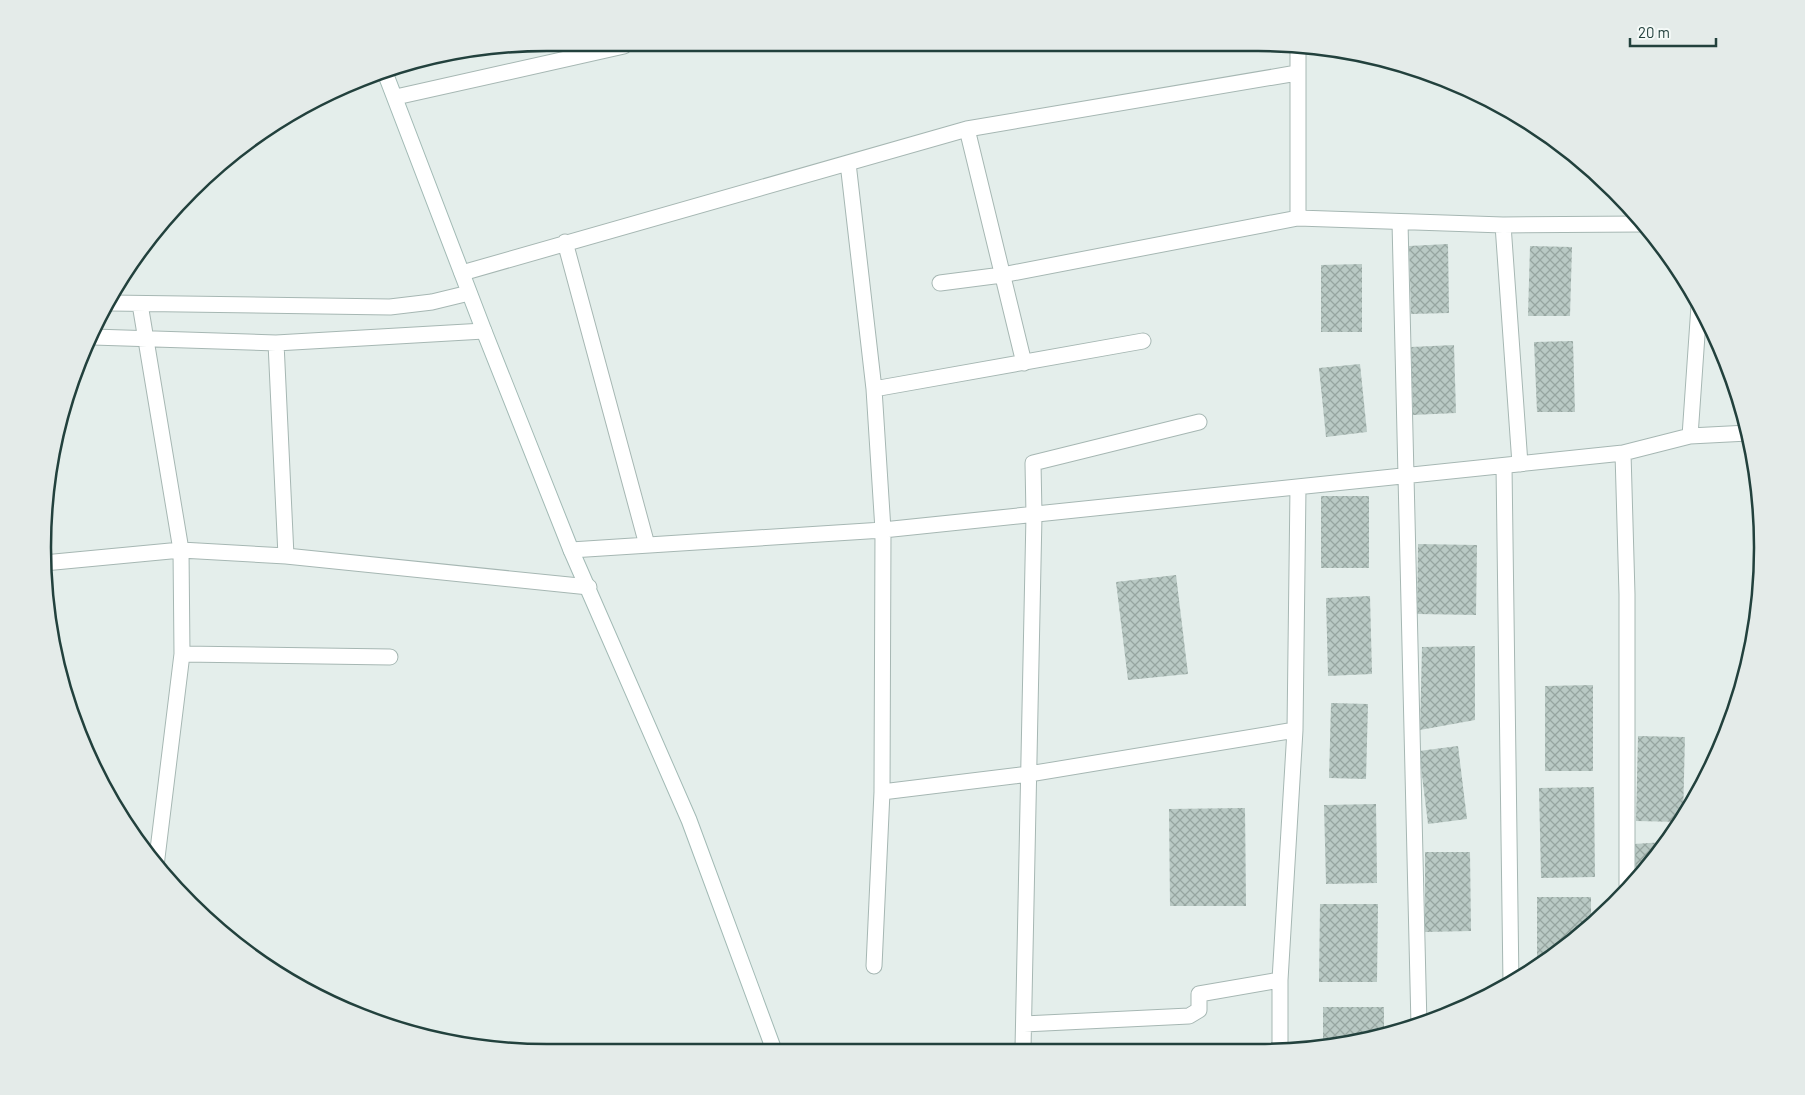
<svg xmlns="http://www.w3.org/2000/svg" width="1805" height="1095" font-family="Barlow,sans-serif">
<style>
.building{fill:url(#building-cross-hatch)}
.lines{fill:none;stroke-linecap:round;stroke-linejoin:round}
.street-casing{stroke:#a6b7b3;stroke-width:17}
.secondary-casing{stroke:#a2bab5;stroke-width:17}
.street{stroke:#fff;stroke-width:15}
.secondary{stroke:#fff;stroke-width:15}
.rim{fill:none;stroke:#22413d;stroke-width:2.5}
</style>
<defs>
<pattern id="building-cross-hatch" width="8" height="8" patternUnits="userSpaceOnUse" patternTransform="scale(1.25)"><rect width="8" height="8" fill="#b9c9c4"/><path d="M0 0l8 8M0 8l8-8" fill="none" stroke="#96a5a0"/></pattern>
</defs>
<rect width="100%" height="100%" fill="#e4eeeb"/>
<!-- building -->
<path class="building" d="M 1448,244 L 1449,313 L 1411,314 L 1409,246 Z
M 1530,246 L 1572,247 L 1570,316 L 1528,316 Z
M 1362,264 L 1362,332 L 1321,332 L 1321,265 Z
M 1573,341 L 1575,412 L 1537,412 L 1534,342 Z
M 1454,345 L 1456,413 L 1413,415 L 1411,347 Z
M 1360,364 L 1367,432 L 1326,437 L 1319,368 Z
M 1321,496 L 1369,496 L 1369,568 L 1321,568 Z
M 1418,544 L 1477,545 L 1476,615 L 1417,614 Z
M 1176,575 L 1188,674 L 1128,680 L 1116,582 Z
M 1370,596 L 1372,674 L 1328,676 L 1326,598 Z
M 1475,646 L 1475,720 L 1420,730 L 1422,647 Z
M 1593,685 L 1593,771 L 1545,771 L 1545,686 Z
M 1331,703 L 1368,704 L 1366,779 L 1329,778 Z
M 1638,736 L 1685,737 L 1683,818 L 1681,822 L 1636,821 Z
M 1458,746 L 1467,819 L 1428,824 L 1419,751 Z
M 1594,787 L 1595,877 L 1541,878 L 1539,788 Z
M 1376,804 L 1377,883 L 1326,884 L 1324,805 Z
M 1245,808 L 1246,906 L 1170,906 L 1169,809 Z
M 1665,842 L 1636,876 L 1634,844 Z
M 1425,852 L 1470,852 L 1471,931 L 1425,932 Z
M 1537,897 L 1591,897 L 1591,927 L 1537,966 Z
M 1320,904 L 1378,904 L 1377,982 L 1319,982 Z
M 1323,1007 L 1384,1007 L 1384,1034 L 1323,1048 Z"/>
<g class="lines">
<defs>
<path id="street" d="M 1298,45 L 1298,218
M 396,97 L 624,46
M 967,129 L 1024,363
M 848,163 L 874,389 L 1143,341
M 1400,222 L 1419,1026
M 1503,225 L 1520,464
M 565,242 L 647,545
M 462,273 L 967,129 L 1297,73
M 940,283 L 1002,275 L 1298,218 L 1503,225 L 1642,224
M 110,303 L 390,307 L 432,302 L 469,293
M 140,304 L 181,550 L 182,654 L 156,866
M 93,337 L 276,343 L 484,331
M 276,343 L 286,556
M 874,389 L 883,530 L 882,792 L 874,966
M 1690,436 L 1699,306
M 1623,453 L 1627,594 L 1627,885
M 1504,466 L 1511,984
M 571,550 L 883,530 L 1623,453 L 1690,436 L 1748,433
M 44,563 L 181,550 L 286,556 L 589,587
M 182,654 L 390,657
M 882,792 L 1029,774 L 1295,730
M 1024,1024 L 1189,1016 L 1199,1010 L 1199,994 L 1280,980
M 1280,1048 L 1280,980 L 1295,730 L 1298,487
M 1023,1049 L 1034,515 L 1033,463 L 1199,422"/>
<path id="secondary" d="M 384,70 L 484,331 L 571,550 L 689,820 L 774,1050"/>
</defs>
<!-- street casing -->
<use href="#street" class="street-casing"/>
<!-- secondary casing -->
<use href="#secondary" class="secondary-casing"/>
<!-- street -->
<use href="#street" class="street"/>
<!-- secondary -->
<use href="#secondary" class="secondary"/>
</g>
<!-- crop -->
<path d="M0 0H1805V1095H0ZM547 51H1258A496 496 0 0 1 1754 547V548A496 496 0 0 1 1258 1044H547A496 496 0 0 1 51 548V547A496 496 0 0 1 547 51Z" fill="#e4ebe9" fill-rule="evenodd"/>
<path class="rim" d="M547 51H1258A496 496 0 0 1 1754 547V548A496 496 0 0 1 1258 1044H547A496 496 0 0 1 51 548V547A496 496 0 0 1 547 51Z"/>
<!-- scale -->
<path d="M1630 38v8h86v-8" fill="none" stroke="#22413d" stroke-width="2.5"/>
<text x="1638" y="38" font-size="15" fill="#22413d" stroke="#f5faf8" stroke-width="4" paint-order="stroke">20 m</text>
</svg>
